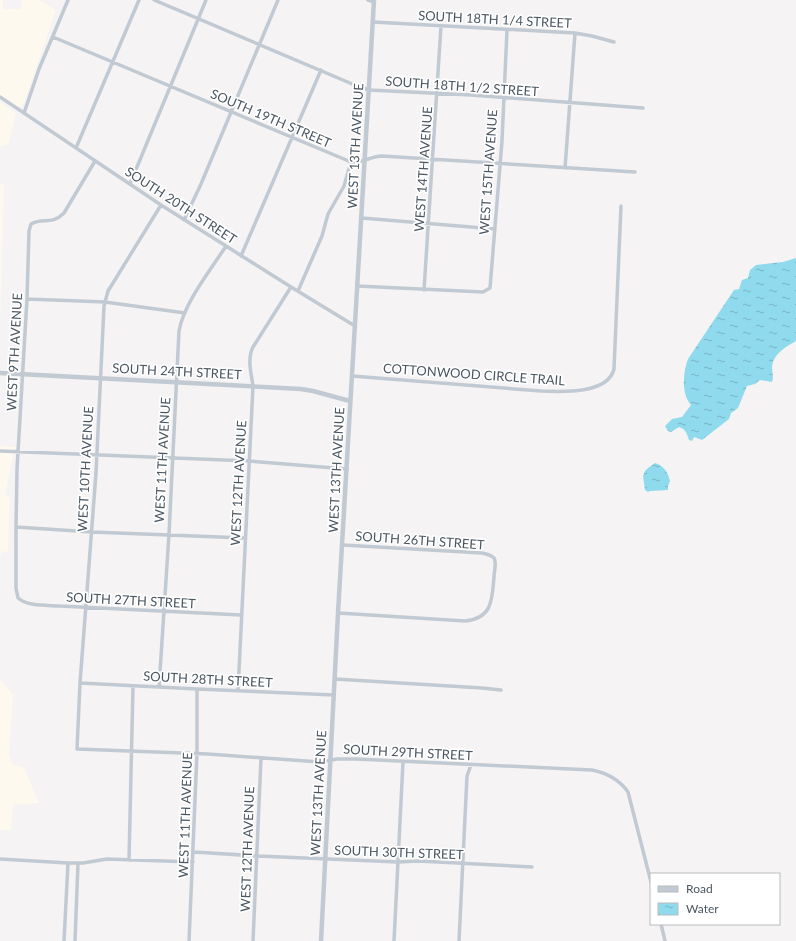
<svg xmlns="http://www.w3.org/2000/svg" width="796" height="941" font-family="Lato,sans-serif">
<style>
.commercial{fill:#fdf9ef}
.water{fill:url(#water-ripples)}
.lines{fill:none;stroke-linecap:round;stroke-linejoin:round}
.minor{stroke:#c1cad2;stroke-width:3.5}
.tertiary{stroke:#c1cad2;stroke-width:4.5}
.labels{text-anchor:middle;dominant-baseline:central;stroke-width:3.5;stroke-linejoin:round;paint-order:stroke}
.street-label{font-size:13px;fill:#4a5661;stroke:#fff}
</style>
<defs>
<pattern id="water-ripples" width="26" height="14" patternUnits="userSpaceOnUse"><rect width="26" height="14" fill="#90daee"/><path d="M2 4q2-2 4 0t4 0M15 11q2-2 4 0t4 0" fill="none" stroke="#78b4c4"/></pattern>
</defs>
<rect width="100%" height="100%" fill="#f5f3f3"/>
<!-- commercial -->
<path class="commercial" d="M 0,0 L 3,0 L 3,9 L 20,9 L 22,0 L 39,0 L 56,10 L 24,103 L 21,107 L 18,107 L 0,95 Z
M 0,102 L 16,113 L 8,145 L 0,147 Z
M 0,183 L 4,184 L 0,323 Z
M 0,446 L 15,447 L 5,495 L 10,497 L 8,551 L 2,552 L 0,556 Z
M 0,678 L 13,695 L 9,752 L 12,764 L 24,767 L 39,803 L 13,805 L 11,830 L 0,830 Z"/>
<!-- water -->
<path class="water" d="M 796,258 L 796,341 C 786,347 774,353 772,366 C 772,372 774,377 772,382 L 760,380 L 755,384 L 747,386 L 738,408 L 731,413 L 729,419 L 702,440 L 694,437 L 692,441 L 689,440 C 687,434 686,429 679,427 L 671,432 L 668,431 L 665,426 L 672,419 L 682,417 L 691,405 C 681,394 683,372 688,359 L 734,290 L 739,289 L 742,280 L 748,278 L 750,270 L 756,265 L 783,262 Z
M 655,463 C 664,466 668,472 670,481 L 668,486 L 668,490 L 650,491 L 648,492 L 645,490 L 643,476 L 645,471 L 648,468 Z"/>
<g class="lines">
<!-- minor -->
<path class="minor" d="M 154,0 L 357,86 L 369,90 L 471,95 L 643,108
M 368,0 L 374,2
M 373,22 L 575,33 L 592,36 L 614,42
M 53,37 L 351,162 C 361,164 371,156 382,156 L 635,172
M 0,97 L 161,205 L 291,287 L 355,326
M 24,113 L 39,69 L 68,0
M 76,148 L 139,0
M 95,161 L 64,213 C 51,226 44,217 31,224 L 29,231 L 27,299 L 17,469 L 16,527 L 16,588 L 18,598 C 29,607 47,605 60,606 L 241,615
M 565,168 L 575,33
M 130,184 L 206,0
M 161,205 L 113,283 L 108,291 L 104,306 L 96,473 L 80,683 L 77,749 L 208,754 L 320,762 L 337,759 L 356,759 L 592,770 C 607,773 619,779 628,792 L 651,882
M 362,218 L 495,229
M 184,220 L 201,184 L 278,0
M 241,256 L 321,70
M 357,286 L 483,292 L 490,288 L 502,141 L 507,30
M 424,290 L 441,26
M 298,291 L 322,236 L 328,214 L 344,186 L 351,162
M 27,299 L 105,302 L 185,313
M 352,376 L 541,391 C 563,392 608,394 614,369 L 621,206
M 0,451 L 249,461 L 347,469
M 16,527 L 92,532 L 245,538
M 338,613 L 465,621 C 493,618 492,599 494,577 C 494,571 497,563 494,558 C 491,555 486,554 482,553 L 343,545
M 335,679 L 482,688 L 501,690
M 80,683 L 197,689 L 334,695
M 159,687 L 169,534 L 179,331 C 184,303 210,271 226,246
M 238,691 L 253,386 C 251,372 247,359 253,347 L 291,287
M 194,852 L 258,856 L 398,862 L 418,861 L 532,867
M 0,859 L 68,863 L 83,863 L 107,859 L 193,862
M 129,860 L 133,686
M 661,924 L 665,941
M 64,941 L 68,863
M 75,941 L 78,863
M 189,941 L 197,753 L 197,689
M 253,941 L 261,758
M 394,941 L 403,762
M 459,941 L 467,776 L 471,765"/>
<!-- tertiary -->
<path class="tertiary" d="M 0,373 L 301,389 L 313,391 L 350,401
M 321,941 L 338,613 L 374,0"/>
</g>
<g class="labels">
<!-- street labels -->
<g class="street-label">
<text transform="translate(495 19) rotate(3)">SOUTH 18TH 1/4 STREET</text>
<text transform="translate(462 86) rotate(4)">SOUTH 18TH 1/2 STREET</text>
<text transform="translate(271 118) rotate(23)">SOUTH 19TH STREET</text>
<text transform="translate(355 146) rotate(-87)">WEST 13TH AVENUE</text>
<text transform="translate(423 169) rotate(-86)">WEST 14TH AVENUE</text>
<text transform="translate(488 172) rotate(-86)">WEST 15TH AVENUE</text>
<text transform="translate(181 205) rotate(33)">SOUTH 20TH STREET</text>
<text transform="translate(14 352) rotate(-87)">WEST 9TH AVENUE</text>
<text transform="translate(177 371) rotate(3)">SOUTH 24TH STREET</text>
<text transform="translate(474 374) rotate(4)">COTTONWOOD CIRCLE TRAIL</text>
<text transform="translate(162 460) rotate(-87)">WEST 11TH AVENUE</text>
<text transform="translate(85 469) rotate(-87)">WEST 10TH AVENUE</text>
<text transform="translate(336 470) rotate(-87)">WEST 13TH AVENUE</text>
<text transform="translate(238 483) rotate(-87)">WEST 12TH AVENUE</text>
<text transform="translate(420 540) rotate(4)">SOUTH 26TH STREET</text>
<text transform="translate(131 600) rotate(3)">SOUTH 27TH STREET</text>
<text transform="translate(208 679) rotate(3)">SOUTH 28TH STREET</text>
<text transform="translate(408 752) rotate(3)">SOUTH 29TH STREET</text>
<text transform="translate(318 793) rotate(-87)">WEST 13TH AVENUE</text>
<text transform="translate(185 815) rotate(-88)">WEST 11TH AVENUE</text>
<text transform="translate(247 849) rotate(-88)">WEST 12TH AVENUE</text>
<text transform="translate(399 852) rotate(2)">SOUTH 30TH STREET</text>
</g>
</g>
<!-- legend -->
<rect x="650" y="873" width="130" height="52" fill="#ffffff" stroke="#b7bbc0"/>
<rect x="658" y="886" width="20" height="6" fill="#c1cad2" stroke="#b7bbc0"/>
<text x="686" y="893" font-size="12" fill="#4a5661">Road</text>
<rect x="658" y="903" width="20" height="12" fill="url(#water-ripples)" stroke="#b7bbc0"/>
<text x="686" y="913" font-size="12" fill="#4a5661">Water</text>
</svg>
